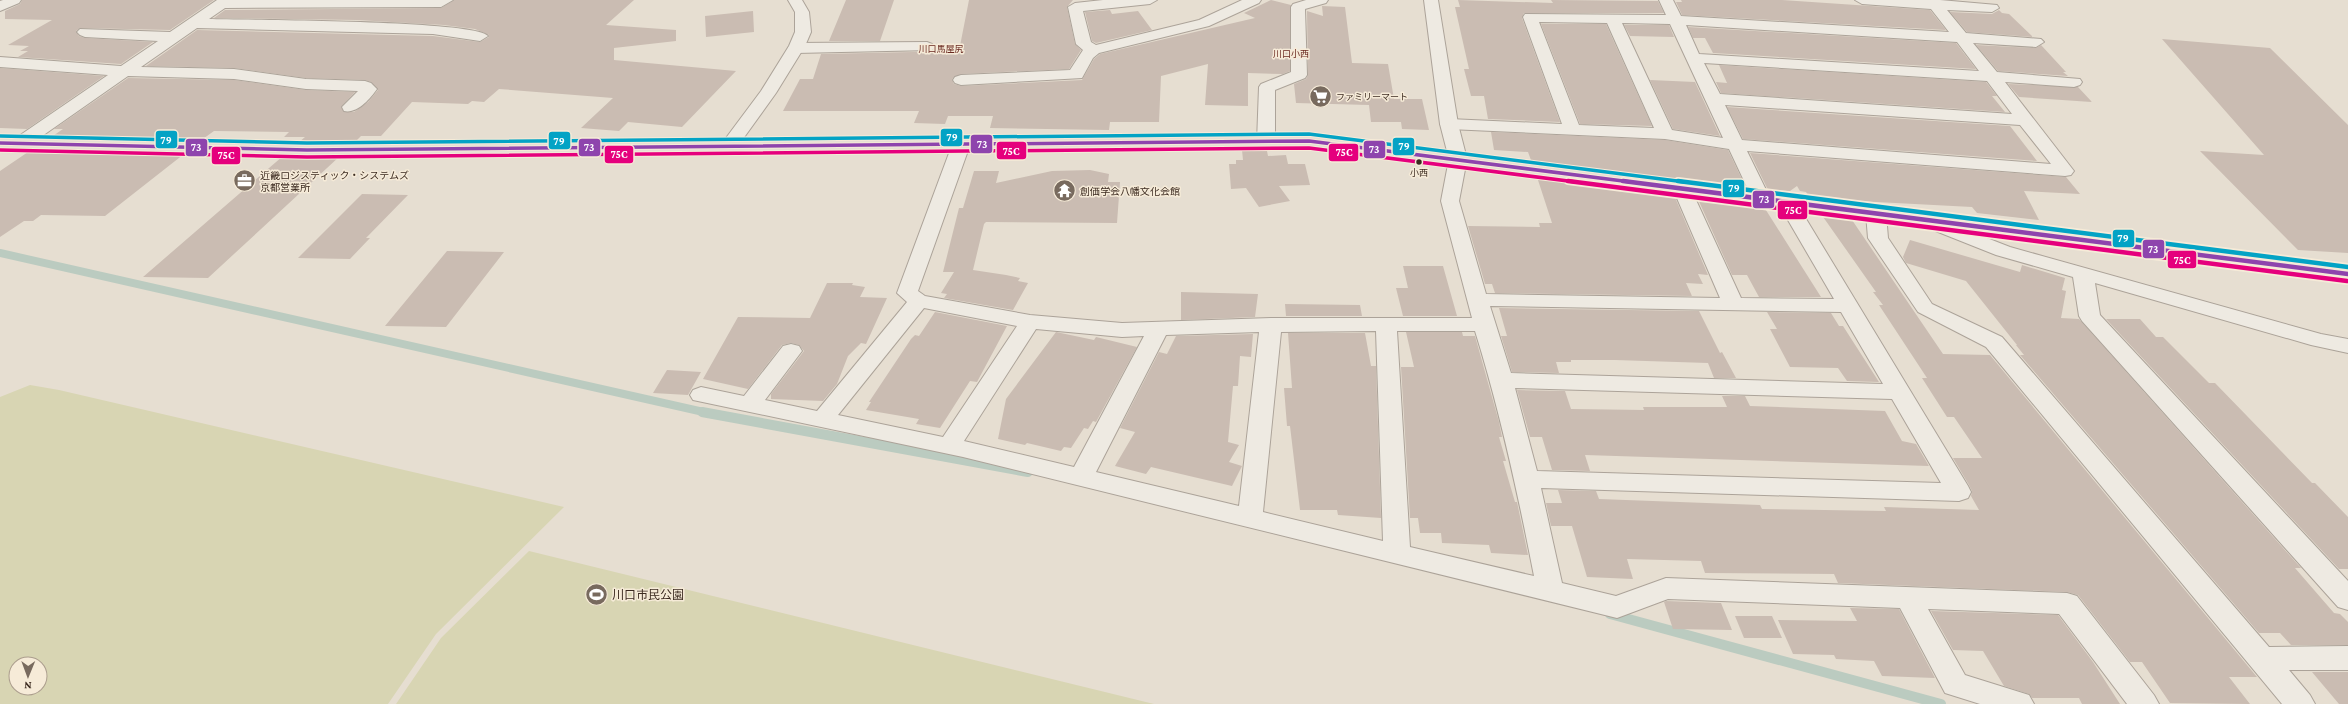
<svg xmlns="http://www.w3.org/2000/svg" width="2348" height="704" font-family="'Crimson Pro','Noto Sans JP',serif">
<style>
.green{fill:#d8d5b3;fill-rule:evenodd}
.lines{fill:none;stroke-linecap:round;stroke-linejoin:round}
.stream-far1{stroke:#bbcbc0;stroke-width:8}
.stream{stroke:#bbcbc0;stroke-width:10}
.building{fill:#cabcb2}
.minor-casing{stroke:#aca399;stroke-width:2}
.tertiary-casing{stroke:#aca399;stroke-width:2}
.primary-casing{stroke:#918980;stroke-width:2}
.minor{fill:#eeeae2;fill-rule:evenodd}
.tertiary{fill:#eeeae2;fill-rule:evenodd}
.primary{fill:#e6dfd4;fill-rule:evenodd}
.bus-1-far1-casing{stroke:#f6ebd8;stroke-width:5.5}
.bus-1-casing{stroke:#f6ebd8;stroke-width:8}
.bus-2-far1-casing{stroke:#f6ebd8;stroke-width:5.5}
.bus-2-casing{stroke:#f6ebd8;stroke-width:8}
.bus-3-far1-casing{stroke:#f6ebd8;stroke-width:5.5}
.bus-3-casing{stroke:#f6ebd8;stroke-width:8}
.bus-1-far1{stroke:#8e44ad;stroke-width:3.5}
.bus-1{stroke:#8e44ad;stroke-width:4.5}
.bus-2-far1{stroke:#e5007d;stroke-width:3.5}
.bus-2{stroke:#e5007d;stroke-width:4.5}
.bus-3-far1{stroke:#03a3c5;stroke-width:3.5}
.bus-3{stroke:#03a3c5;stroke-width:4.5}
.bus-dot{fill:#3c2b20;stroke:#f6ebd8;stroke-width:1.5}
.labels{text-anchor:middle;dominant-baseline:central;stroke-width:3;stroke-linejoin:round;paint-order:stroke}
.far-neighbourhood-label{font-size:9px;fill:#69281f;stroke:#f6ebd8}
.far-poi-label{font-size:9px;fill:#3c2b20;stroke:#f6ebd8;text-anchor:start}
.bus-label{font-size:9px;fill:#3c2b20;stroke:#f6ebd8}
.poi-label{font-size:10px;fill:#3c2b20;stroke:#f6ebd8;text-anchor:start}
.near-poi-label{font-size:12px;fill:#3c2b20;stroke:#f6ebd8;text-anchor:start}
.line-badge{stroke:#f6ebd8;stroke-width:1.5}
.badge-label{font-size:11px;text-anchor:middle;font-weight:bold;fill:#fff}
</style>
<rect width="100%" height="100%" fill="#e6ded1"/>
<!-- green -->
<path class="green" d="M 30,385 L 59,390 L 564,507 L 436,634 L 388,704 L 0,704 L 0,397 ZM 16,664 L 40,664 L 40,688 L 16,688 Z
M 529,551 L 1154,704 L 396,704 L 441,638 Z"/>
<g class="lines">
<!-- stream-far1 -->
<path class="stream-far1" d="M 0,253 L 708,413"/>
<!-- stream -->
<path class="stream" d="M 702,412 L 1028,472
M 1610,614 L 1941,704"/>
</g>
<!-- building -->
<path class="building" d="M 22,0 L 214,0 L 170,30 L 80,28 L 76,31 L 79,36 L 85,38 L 153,42 L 121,64 L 18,57 L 28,51 L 20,51 L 29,46 L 8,45 L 52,20 L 5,19 L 5,11 L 20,4 Z
M 454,0 L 634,0 L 606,25 L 676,30 L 676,41 L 614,48 L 614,60 L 736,71 L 682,127 L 628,122 L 619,131 L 581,128 L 613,98 L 499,89 L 484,102 L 472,101 L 468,104 L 412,102 L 381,136 L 361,136 L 354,143 L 298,143 L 305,137 L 284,137 L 289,132 L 214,131 L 200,141 L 50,138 L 63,129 L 54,129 L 128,78 L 234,80 L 306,90 L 355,92 L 341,107 L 344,112 L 354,112 L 368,102 L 378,90 L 371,82 L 365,80 L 306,78 L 234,68 L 146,66 L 197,30 L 433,36 L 480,42 L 489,37 L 489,35 L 475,29 L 444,25 L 357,20 L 214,18 L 225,10 L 441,8 Z
M 846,0 L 894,0 L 880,41 L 829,41 Z
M 969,0 L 1073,0 L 1067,7 L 1075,44 L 1081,50 L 1069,69 L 961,74 L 952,79 L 954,84 L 961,86 L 1082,80 L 1094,59 L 1100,54 L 1255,18 L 1244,13 L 1271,0 L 1291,5 L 1290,71 L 1283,74 L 1248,73 L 1248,106 L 1205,105 L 1208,64 L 1161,76 L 1159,122 L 1110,122 L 1109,130 L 990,128 L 993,116 L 948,116 L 945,124 L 914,123 L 919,111 L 783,111 L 800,79 L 813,79 L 821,54 L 959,51 Z
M 1458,0 L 1553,3 L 1551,0 L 1658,1 L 1664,13 L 1524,13 L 1522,18 L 1560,122 L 1488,119 L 1484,96 L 1471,96 L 1464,69 L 1469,69 L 1455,7 L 1460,7 Z
M 1681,0 L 1782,0 L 1930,10 L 1946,30 L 1682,15 L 1676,2 L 1682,2 Z
M 1322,6 L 1345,7 L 1352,63 L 1388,64 L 1394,99 L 1422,99 L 1429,130 L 1402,129 L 1401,122 L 1371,122 L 1369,105 L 1296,103 L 1294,84 L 1306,79 L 1308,75 L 1307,11 L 1323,16 Z
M 1110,10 L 1112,14 L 1138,11 L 1152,30 L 1096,43 L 1092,41 L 1085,12 Z
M 1999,10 L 2002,13 L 2009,14 L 2033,37 L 1967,32 L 1950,12 L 1992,14 Z
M 753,11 L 754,32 L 706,37 L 705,16 Z
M 1541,24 L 1606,24 L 1652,126 L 1580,124 Z
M 1624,25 L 1669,25 L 1674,37 L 1630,36 Z
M 1688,27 L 1956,43 L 1976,69 L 1713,53 L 1705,38 L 1693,38 Z
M 2162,39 L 2270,48 L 2348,125 L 2348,253 L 2298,250 L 2200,151 L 2264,155 Z
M 1976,45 L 2036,48 L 2041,45 L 2066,72 L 2063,72 L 2068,76 L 1998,71 Z
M 1719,65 L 1986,82 L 1997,96 L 1992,96 L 2005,112 L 1721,93 L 1716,82 L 1727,83 Z
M 0,68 L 104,76 L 27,129 L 0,128 Z
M 1650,80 L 1695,82 L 1720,136 L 1673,129 Z
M 2008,84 L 2078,87 L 2092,102 L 2019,97 Z
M 1727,107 L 2010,126 L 2037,161 L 1743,139 Z
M 1491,132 L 1665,140 L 1728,150 L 1747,190 L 1532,163 L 1528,152 L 1494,150 Z
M 31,150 L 184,154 L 105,216 L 41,215 L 33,221 L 24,221 L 0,237 L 0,171 Z
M 1242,150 L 1267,151 L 1268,156 L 1286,155 L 1288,164 L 1305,164 L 1310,185 L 1279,186 L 1290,201 L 1259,207 L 1246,188 L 1231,189 L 1229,164 L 1236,164 L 1236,160 L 1243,160 Z
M 1750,153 L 2066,177 L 2080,194 L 2024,191 L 2039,220 L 1977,213 L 1972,207 L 1838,200 L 1840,202 L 1810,198 L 1806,192 L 1800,191 L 1797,186 L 1790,191 L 1768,190 Z
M 283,156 L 340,156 L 208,278 L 143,277 Z
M 1090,170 L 1109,174 L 1108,182 L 1120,182 L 1117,223 L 986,222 L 984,224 L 973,270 L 1006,275 L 1020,278 L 1018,281 L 1028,283 L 1013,310 L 944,298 L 947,294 L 941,293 L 954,272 L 943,272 L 959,208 L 963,208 L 974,171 L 999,171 L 996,183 L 1052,171 Z
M 1537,177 L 1674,195 L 1708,275 L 1698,274 L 1703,284 L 1686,283 L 1692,296 L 1495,293 L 1492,284 L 1485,284 L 1468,226 L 1540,227 L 1539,223 L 1552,223 Z
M 362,194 L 408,195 L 366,238 L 370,238 L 350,259 L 298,258 Z
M 1697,197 L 1764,207 L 1821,297 L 1759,297 L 1747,275 L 1732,275 Z
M 1821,214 L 1850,217 L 1943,354 L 1990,355 L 2257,677 L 2229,677 L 2250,704 L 2170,703 L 2142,662 L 2130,662 L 2078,595 L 2067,592 L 1838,583 L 1834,574 L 1705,573 L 1701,561 L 1627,559 L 1633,579 L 1587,577 L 1572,526 L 1551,526 L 1546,503 L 1562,503 L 1558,490 L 1596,491 L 1599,499 L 1760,505 L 1762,509 L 1886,511 L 1884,507 L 1979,510 L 1971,496 L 1972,491 L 1969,485 L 1953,458 L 1982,458 L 1954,417 L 1947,417 L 1922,378 L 1927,378 L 1879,305 L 1883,305 L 1873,292 L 1876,292 Z
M 1910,240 L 2020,272 L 2022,265 L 2065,278 L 2062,290 L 2066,291 L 2061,318 L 2079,319 L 2301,568 L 2295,568 L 2334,613 L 2340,614 L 2348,622 L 2348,645 L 2291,645 L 2280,633 L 2259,633 L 2020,355 L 2024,355 L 2016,345 L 2017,345 L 1966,281 L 1906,263 L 1903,257 Z
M 447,251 L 504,252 L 446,327 L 385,326 Z
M 1403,266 L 1443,266 L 1457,316 L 1403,316 L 1396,288 L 1408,288 Z
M 827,283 L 853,283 L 852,285 L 865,287 L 860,297 L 887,298 L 866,344 L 861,343 L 848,356 L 837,384 L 823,401 L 771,399 L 771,394 L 804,351 L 799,345 L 791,343 L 782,345 L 748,389 L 703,379 L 738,317 L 810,318 Z
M 1181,292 L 1258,294 L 1255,317 L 1181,320 Z
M 1285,304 L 1360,305 L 1362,316 L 1286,316 Z
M 1499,308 L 1699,311 L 1720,353 L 1722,352 L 1736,378 L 1714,378 L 1708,363 L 1615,360 L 1571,360 L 1571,362 L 1556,362 L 1559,373 L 1512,372 L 1501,336 L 1507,336 Z
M 935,312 L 1007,326 L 977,382 L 970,381 L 940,428 L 916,424 L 919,419 L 866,410 L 871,402 L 869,402 L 911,339 L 915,335 L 919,336 Z
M 1767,312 L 1831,313 L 1839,326 L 1843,326 L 1879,382 L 1847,381 L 1838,368 L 1790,367 L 1770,329 L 1777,329 Z
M 2106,319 L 2140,319 L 2156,337 L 2163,337 L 2209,383 L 2215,383 L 2312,483 L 2315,483 L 2348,517 L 2348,569 L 2339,569 Z
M 1056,332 L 1094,340 L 1096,337 L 1137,347 L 1096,422 L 1093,421 L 1088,429 L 1084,428 L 1071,448 L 1064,447 L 1061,451 L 1027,443 L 1025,445 L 998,439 L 1006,399 Z
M 1406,332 L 1462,332 L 1463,336 L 1475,336 L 1499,422 L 1502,437 L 1499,437 L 1506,461 L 1503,461 L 1515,502 L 1517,502 L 1528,555 L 1491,553 L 1489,545 L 1442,543 L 1441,533 L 1420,533 L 1418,518 L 1410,518 L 1401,367 L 1414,367 Z
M 1288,333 L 1365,333 L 1371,366 L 1376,366 L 1381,518 L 1338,515 L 1337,510 L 1300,510 L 1290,426 L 1287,426 L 1284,388 L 1292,388 Z
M 1253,334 L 1251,357 L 1240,356 L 1238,386 L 1233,386 L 1228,442 L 1239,445 L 1229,462 L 1242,466 L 1232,486 L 1151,467 L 1146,474 L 1115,466 L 1135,432 L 1120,428 L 1159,352 L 1167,354 L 1176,336 Z
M 667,370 L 701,372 L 688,395 L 653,393 Z
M 1517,390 L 1565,391 L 1571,409 L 1644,410 L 1643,407 L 1727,407 L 1722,396 L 1745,396 L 1750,406 L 1885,411 L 1902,441 L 1916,444 L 1929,466 L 1585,455 L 1590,471 L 1552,470 L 1542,437 L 1530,437 Z
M 1666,601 L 1721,603 L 1732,630 L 1673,629 L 1664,602 Z
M 1850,608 L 1899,609 L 1935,678 L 1882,676 L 1874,661 L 1836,659 L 1834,655 L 1793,654 L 1778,620 L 1857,621 Z
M 1931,611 L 2058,615 L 2093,662 L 2120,704 L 2082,704 L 2079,698 L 2032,698 L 2029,694 L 2004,686 L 1983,651 L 1953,650 Z
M 1735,616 L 1772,616 L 1782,638 L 1744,638 Z
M 2312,672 L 2348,672 L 2348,704 L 2339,704 Z"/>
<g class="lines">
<defs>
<path id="minor" d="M 3,0 L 21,0 L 19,3 L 0,11 L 0,1 Z
M 217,0 L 453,0 L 441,7 L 225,8 L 209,19 C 244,20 476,20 488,36 L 480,41 L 433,34 L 197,28 L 141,67 L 234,69 L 306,79 L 365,81 L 371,83 L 377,89 C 370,99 357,114 344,111 L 342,107 L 358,91 L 306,89 L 234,79 L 128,76 L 25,148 L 13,148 L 10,144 L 13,140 L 108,75 L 0,67 L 0,57 L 121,66 L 158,41 L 85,37 L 80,35 L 77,32 L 80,29 L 170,32 Z
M 1103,0 L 1157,0 L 1150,4 L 1083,11 L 1091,42 L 1096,45 L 1199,20 L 1242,0 L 1261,0 L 1259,3 L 1209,26 L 1099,53 L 1093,58 L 1082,78 L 961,85 L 955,83 L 953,80 L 955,77 L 961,75 L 1070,70 L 1083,50 L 1076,44 L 1068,7 L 1075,3 Z
M 1306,0 L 1328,0 L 1326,3 L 1305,9 L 1307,75 L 1305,78 L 1275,90 L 1275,142 L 1272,146 L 1260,146 L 1257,142 L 1259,87 L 1261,84 L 1291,72 L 1291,7 L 1293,4 Z
M 1659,0 L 1673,0 L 1681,16 L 1949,32 L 1931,9 L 1862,4 L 1855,0 L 1940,0 L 1997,5 L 1999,8 L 1992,12 L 1947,10 L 1966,33 L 2041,39 L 2044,42 L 2036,47 L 1973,43 L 1997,72 L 2080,79 L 2082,82 L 2080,85 L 2074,87 L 2005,82 L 2074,171 L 2071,175 L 2065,176 L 1747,151 L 1771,200 L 1769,204 L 1762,206 L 1755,204 L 1753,200 L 1729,149 L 1665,139 L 1449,129 L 1443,128 L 1440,124 L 1443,120 L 1449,119 L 1562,124 L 1523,17 L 1525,14 L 1666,15 ZM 1539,22 L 1607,23 L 1654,128 L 1579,125 ZM 1622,23 L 1670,24 L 1723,138 L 1672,130 ZM 1686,25 L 1957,42 L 1979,71 L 1699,54 ZM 1704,63 L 1987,81 L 2012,114 L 1720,94 ZM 1725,105 L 2020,125 L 2051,164 L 1742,140 Z
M 927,42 L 932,44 L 935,47 L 932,50 L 796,53 L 791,51 L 788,48 L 791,45 L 796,43 Z
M 961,140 L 967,141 L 970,145 L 918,291 L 925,296 L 1030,315 L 1122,323 L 1271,318 L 1472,318 L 1441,201 L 1449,159 L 1452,155 L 1464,155 L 1467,159 L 1459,201 L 1486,294 L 1720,298 L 1673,189 L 1675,185 L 1689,185 L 1691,189 L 1741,298 L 1834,299 L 1778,203 L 1780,199 L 1787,197 L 1794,199 L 1968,486 L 1971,492 L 1968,498 L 1959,501 L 1541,488 L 1562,583 L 1616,596 L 1666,578 L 2067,593 L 2077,596 L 2154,695 L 2159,704 L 2127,704 L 2059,614 L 1928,609 L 1965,675 L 2029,695 L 2034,704 L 1980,704 L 1945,693 L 1900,608 L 1668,599 L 1617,618 L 963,457 L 693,400 L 690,395 L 693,390 L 701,387 L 744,396 L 783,346 L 791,344 L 799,346 L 802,351 L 765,400 L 817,411 L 907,302 L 897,293 L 952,145 L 955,141 ZM 1490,306 L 1841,312 L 1883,384 L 1511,373 ZM 924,308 L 1017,326 L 943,437 L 838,415 ZM 1036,329 L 1122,337 L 1144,336 L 1074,467 L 964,441 ZM 1376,331 L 1383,541 L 1263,512 L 1281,332 ZM 1397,331 L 1475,331 C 1500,411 1518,494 1534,576 L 1410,547 ZM 1259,332 L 1239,506 L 1096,472 L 1166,335 ZM 1515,388 L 1892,399 L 1941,483 L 1537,471 Z
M 1876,208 L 1883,210 L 1886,214 L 1888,238 L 1932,304 L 2002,337 L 2269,647 L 2348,646 L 2348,670 L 2289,670 L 2310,695 L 2315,704 L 2282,704 L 1986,347 L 1918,312 L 1868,238 L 1866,214 L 1869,210 Z
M 1925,214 L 2010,247 L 2321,334 L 2348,339 L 2348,353 L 2311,345 L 2095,283 L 2100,315 L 2348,581 L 2348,610 L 2338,607 L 2082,321 L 2079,316 L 2073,277 L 1996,255 L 1918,224 L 1915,220 L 1918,216 Z"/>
<path id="tertiary" d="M 788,0 L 802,0 L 809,12 L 811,32 L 805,46 L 776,93 L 735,150 L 723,150 L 720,146 L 761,91 L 789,46 L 795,32 L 795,12 Z
M 1424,0 L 1438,0 L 1458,124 L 1467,159 L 1464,163 L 1452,163 L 1449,159 L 1440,124 Z"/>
<path id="primary" d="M 1309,136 L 2348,268 L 2348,280 L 1309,146 L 307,155 L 0,148 L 0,138 L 307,145 Z"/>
</defs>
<!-- minor casing -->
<use href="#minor" class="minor-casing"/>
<!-- tertiary casing -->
<use href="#tertiary" class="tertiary-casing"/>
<!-- primary casing -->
<use href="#primary" class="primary-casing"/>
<!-- minor -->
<use href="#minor" class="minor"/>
<!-- tertiary -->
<use href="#tertiary" class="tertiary"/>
<!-- primary -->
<use href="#primary" class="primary"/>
<defs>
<path id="bus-1-far1" d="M 0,143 L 307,150 L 1309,141 L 1631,182"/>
<path id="bus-1" d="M 1623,181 L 2348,274"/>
<path id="bus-2-far1" d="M 0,150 L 307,157 L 1309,148 L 1576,182"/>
<path id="bus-2" d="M 1568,181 L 2347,281"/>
<path id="bus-3-far1" d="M 0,136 L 307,143 L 1309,134 L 1685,182"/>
<path id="bus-3" d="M 1678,181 L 2348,267"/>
</defs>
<!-- bus-1-far1 casing -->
<use href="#bus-1-far1" class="bus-1-far1-casing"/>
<!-- bus-1 casing -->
<use href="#bus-1" class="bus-1-casing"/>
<!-- bus-2-far1 casing -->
<use href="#bus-2-far1" class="bus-2-far1-casing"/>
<!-- bus-2 casing -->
<use href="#bus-2" class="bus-2-casing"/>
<!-- bus-3-far1 casing -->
<use href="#bus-3-far1" class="bus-3-far1-casing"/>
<!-- bus-3 casing -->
<use href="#bus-3" class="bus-3-casing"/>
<!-- bus-1-far1 -->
<use href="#bus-1-far1" class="bus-1-far1"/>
<!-- bus-1 -->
<use href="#bus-1" class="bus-1"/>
<!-- bus-2-far1 -->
<use href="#bus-2-far1" class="bus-2-far1"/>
<!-- bus-2 -->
<use href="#bus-2" class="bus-2"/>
<!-- bus-3-far1 -->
<use href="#bus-3-far1" class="bus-3-far1"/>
<!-- bus-3 -->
<use href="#bus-3" class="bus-3"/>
</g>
<!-- icons -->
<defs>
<symbol id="supermarket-disc" viewBox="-11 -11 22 22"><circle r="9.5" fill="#786a5e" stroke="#f6ebd8"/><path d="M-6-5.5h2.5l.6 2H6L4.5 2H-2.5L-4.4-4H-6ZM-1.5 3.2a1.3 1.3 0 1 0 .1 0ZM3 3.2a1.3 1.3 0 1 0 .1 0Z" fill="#fff"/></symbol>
<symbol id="office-disc" viewBox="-11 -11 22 22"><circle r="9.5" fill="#786a5e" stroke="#f6ebd8"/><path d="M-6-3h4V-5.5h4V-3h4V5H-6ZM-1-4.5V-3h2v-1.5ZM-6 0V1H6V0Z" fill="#fff"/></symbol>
<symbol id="temple-disc" viewBox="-11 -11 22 22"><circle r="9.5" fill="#786a5e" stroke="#f6ebd8"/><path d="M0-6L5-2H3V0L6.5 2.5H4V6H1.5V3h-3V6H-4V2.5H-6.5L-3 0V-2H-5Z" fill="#fff"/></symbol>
<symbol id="stadium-disc" viewBox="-11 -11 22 22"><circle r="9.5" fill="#786a5e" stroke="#f6ebd8"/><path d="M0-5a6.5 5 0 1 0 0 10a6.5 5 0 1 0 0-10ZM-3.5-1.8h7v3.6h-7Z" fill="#fff"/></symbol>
</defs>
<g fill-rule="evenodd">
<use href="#supermarket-disc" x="1308" y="84" width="25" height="25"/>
<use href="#office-disc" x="232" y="168" width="25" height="25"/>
<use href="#temple-disc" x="1052" y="178" width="25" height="25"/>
<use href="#stadium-disc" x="584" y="582" width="25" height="25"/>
</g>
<!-- markers -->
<circle class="bus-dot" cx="1419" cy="162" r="3.5"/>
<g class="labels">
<!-- far-neighbourhood labels -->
<g class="far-neighbourhood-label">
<text x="941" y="49">川口馬屋尻</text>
<text x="1291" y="54">川口小西</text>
</g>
<!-- far-poi labels -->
<g class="far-poi-label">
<text x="1336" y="97">ファミリーマート</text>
</g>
<!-- bus labels -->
<g class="bus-label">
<text x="1419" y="173">小西</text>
</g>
<!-- poi labels -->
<g class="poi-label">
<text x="260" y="175">近畿ロジスティック・システムズ<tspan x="260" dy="12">京都営業所</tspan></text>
<text x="1080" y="191">創価学会八幡文化会館</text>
</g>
<!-- near-poi labels -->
<g class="near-poi-label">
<text x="612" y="595">川口市民公園</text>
</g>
</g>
<g class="line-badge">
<rect x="940" y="128" width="23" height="19" rx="4" fill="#03a3c5"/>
<rect x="155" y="130" width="23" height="19" rx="4" fill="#03a3c5"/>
<rect x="548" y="131" width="23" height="19" rx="4" fill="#03a3c5"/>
<rect x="970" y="134" width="23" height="20" rx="4" fill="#8e44ad"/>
<rect x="1392" y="137" width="23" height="19" rx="4" fill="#03a3c5"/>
<rect x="578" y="138" width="23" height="19" rx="4" fill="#8e44ad"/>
<rect x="185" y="138" width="23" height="19" rx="4" fill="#8e44ad"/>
<rect x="1363" y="140" width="23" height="19" rx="4" fill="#8e44ad"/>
<rect x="996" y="141" width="31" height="19" rx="4" fill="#e5007d"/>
<rect x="1328" y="143" width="31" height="19" rx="4" fill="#e5007d"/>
<rect x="604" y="145" width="30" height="19" rx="4" fill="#e5007d"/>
<rect x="211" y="146" width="30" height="19" rx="4" fill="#e5007d"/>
<rect x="1722" y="179" width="23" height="19" rx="4" fill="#03a3c5"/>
<rect x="1752" y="190" width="23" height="19" rx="4" fill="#8e44ad"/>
<rect x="1777" y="200" width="31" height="20" rx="4" fill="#e5007d"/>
<rect x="2112" y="229" width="23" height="19" rx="4" fill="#03a3c5"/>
<rect x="2142" y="239" width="23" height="20" rx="4" fill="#8e44ad"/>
<rect x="2167" y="250" width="30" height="19" rx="4" fill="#e5007d"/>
</g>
<g class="badge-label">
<text x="952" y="141">79</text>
<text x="166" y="144">79</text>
<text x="559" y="145">79</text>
<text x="982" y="148">73</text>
<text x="1404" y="150">79</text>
<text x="589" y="151">73</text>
<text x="196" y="151">73</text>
<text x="1374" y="153">73</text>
<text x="1011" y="155">75C</text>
<text x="1344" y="156">75C</text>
<text x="619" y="158">75C</text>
<text x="226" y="159">75C</text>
<text x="1734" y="192">79</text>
<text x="1764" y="203">73</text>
<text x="1793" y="214">75C</text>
<text x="2123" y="242">79</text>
<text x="2153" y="253">73</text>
<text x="2182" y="264">75C</text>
</g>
<!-- north arrow -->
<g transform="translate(28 676) rotate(181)"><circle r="19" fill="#f6ebd8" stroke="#ac9e8e"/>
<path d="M0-3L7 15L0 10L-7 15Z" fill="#786a5e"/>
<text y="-6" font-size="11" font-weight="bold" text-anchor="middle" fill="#3c2b20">N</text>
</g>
</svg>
